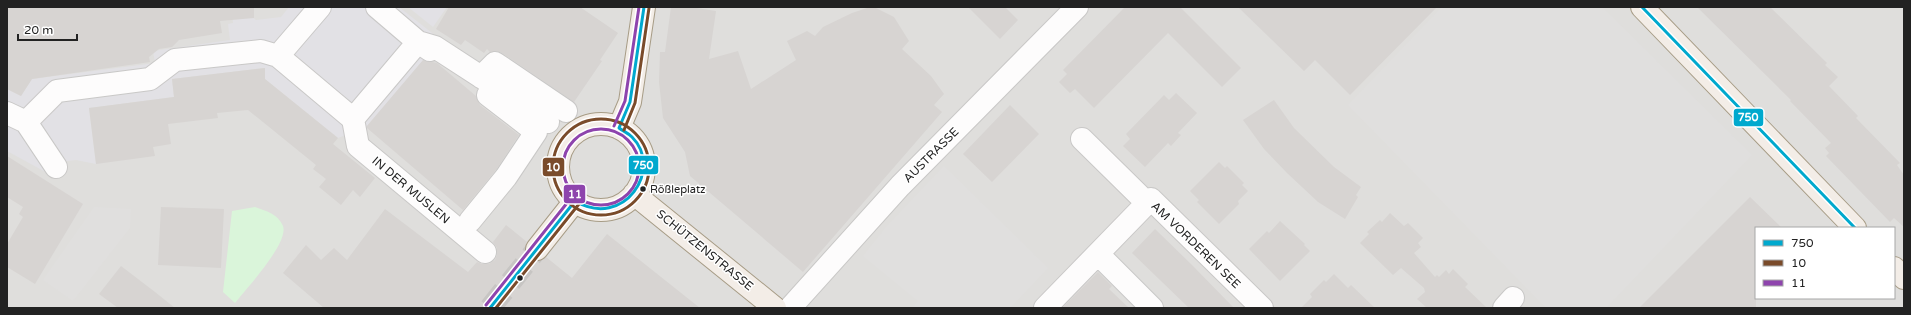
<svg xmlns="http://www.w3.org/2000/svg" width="1911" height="315" font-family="'Varela Round',sans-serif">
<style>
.residential{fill:#dfdedc;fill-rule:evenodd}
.park{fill:#daf5da}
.parking{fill:#e0dfde}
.plaza{fill:#e2e1e5}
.building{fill:#d7d4d2}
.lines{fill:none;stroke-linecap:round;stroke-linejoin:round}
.major-tunnel{stroke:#c7c5c3;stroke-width:22;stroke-dasharray:22 11;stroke-linecap:butt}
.minor-casing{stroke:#c9c8c7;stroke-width:24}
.major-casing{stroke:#a79c86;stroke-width:24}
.minor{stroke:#fdfcfc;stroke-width:22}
.major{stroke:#f3ede7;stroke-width:22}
.bus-1-casing{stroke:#fff;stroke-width:6}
.bus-2-casing{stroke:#fff;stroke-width:6}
.bus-3-casing{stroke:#fff;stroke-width:6}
.bus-1{stroke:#00a9ce;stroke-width:3}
.bus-2{stroke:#7a4b2a;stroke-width:3}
.bus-3{stroke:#8e44ad;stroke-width:3}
.bus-dot{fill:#222;stroke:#fff;stroke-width:1.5}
.labels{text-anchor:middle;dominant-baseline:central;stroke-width:3;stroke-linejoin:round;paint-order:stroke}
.bus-label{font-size:11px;fill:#222;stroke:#fff;text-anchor:start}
.street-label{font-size:12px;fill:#222;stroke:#fff}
.line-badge{stroke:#fff;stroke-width:1.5}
.badge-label{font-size:11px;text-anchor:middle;font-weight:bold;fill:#fff}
</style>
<rect width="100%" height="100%" fill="#f0eeeb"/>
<!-- residential -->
<path class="residential" d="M 7,7 L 1904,7 L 1904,308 L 7,308 ZM 1756,228 L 1894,228 L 1894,298 L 1756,298 Z"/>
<!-- park -->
<path class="park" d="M 255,207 C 266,211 278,214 283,226 C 289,243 246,289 235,303 L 223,292 L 232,211 Z"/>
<!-- parking -->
<path class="parking" d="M 1442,7 L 1602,7 L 1752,155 L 1606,308 L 1546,308 L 1348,105 Z
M 944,166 L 1048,268 L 1010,308 L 912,308 L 918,301 L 863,256 L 886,227 Z
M 94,207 L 131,209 L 130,228 L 73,301 L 43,280 Z"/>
<!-- plaza -->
<path class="plaza" d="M 289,7 L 399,7 L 441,40 L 366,127 L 338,138 L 265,79 L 264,68 L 172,79 L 174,97 L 89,108 L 96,164 L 76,160 L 60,162 L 51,175 L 7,151 L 7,89 L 21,96 L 32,79 L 155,63 L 153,51 L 230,40 L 228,24 L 233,23 L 232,11 L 244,10 L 256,20 L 281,17 Z
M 408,7 L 447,7 L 433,27 Z"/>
<!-- building -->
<path class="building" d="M 7,7 L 254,7 L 254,18 L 220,21 L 222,33 L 179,40 L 172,47 L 159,49 L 149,57 L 150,62 L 32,79 L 21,96 L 7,89 Z
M 449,7 L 580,7 L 618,33 L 600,60 L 602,61 L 574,102 L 502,53 L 496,51 L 490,52 L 487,49 L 484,53 L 465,40 L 461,45 L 436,29 Z
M 671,7 L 690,7 L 716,11 L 709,59 L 738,51 L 751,89 L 796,60 L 787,41 L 807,31 L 815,36 L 823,27 L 852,13 L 867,8 L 876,8 L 894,17 L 909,41 L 902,49 L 931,76 L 944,94 L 934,105 L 942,112 L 803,272 L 690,176 L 685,152 L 663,118 L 659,82 L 660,52 L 665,52 Z
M 968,7 L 1005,7 L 1018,20 L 1000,39 Z
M 1125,7 L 1180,7 L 1241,68 L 1222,87 L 1168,33 L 1094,108 L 1075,89 L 1070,93 L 1059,82 L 1067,74 L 1063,70 Z
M 1238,7 L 1437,7 L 1350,95 L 1315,60 L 1304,71 Z
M 1697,7 L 1770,7 L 1827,63 L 1825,65 L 1838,77 L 1829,86 L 1858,116 L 1856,118 L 1900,163 L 1897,165 L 1904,175 L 1904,227 L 1894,218 L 1890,222 L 1826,156 L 1829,153 L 1825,148 L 1831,143 L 1790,101 L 1791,100 Z
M 423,60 L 437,63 L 476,96 L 480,105 L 519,135 L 496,170 L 463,210 L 367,128 L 367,126 Z
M 265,68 L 265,79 L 338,138 L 333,144 L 375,178 L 360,197 L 353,190 L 341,205 L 319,187 L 326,179 L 313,169 L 316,165 L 248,110 L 217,113 L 218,118 L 168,124 L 171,144 L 153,147 L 155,156 L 96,164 L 89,108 L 174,97 L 172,79 Z
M 1176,93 L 1197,113 L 1178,133 L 1181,135 L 1171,146 L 1168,143 L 1145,167 L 1123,146 L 1130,139 L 1126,134 L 1164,95 L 1169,100 Z
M 1274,100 L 1294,128 L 1334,167 L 1361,187 L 1356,195 L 1358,197 L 1345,219 L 1318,202 L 1287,173 L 1264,149 L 1243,120 Z
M 1010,105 L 1039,134 L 992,182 L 963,154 Z
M 7,156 L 83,204 L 35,284 L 7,267 L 7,244 L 23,217 L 19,214 L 23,207 L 7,197 Z
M 1219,162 L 1225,168 L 1227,166 L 1244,183 L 1242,185 L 1248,191 L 1238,201 L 1239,204 L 1219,224 L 1197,202 L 1199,200 L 1190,191 Z
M 1750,197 L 1782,228 L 1756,228 L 1756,308 L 1639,308 Z
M 161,207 L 224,209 L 221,268 L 158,265 Z
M 385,209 L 468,272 L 477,262 L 482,264 L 489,264 L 495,260 L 497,255 L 497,248 L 493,242 L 506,225 L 527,242 L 525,248 L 525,253 L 529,259 L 536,261 L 541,261 L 546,257 L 572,278 L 607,234 L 700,308 L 324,308 L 283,273 L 306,245 L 321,260 L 334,248 L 347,260 Z
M 1390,213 L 1404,226 L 1408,223 L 1423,238 L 1418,243 L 1421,247 L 1414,253 L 1435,277 L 1437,275 L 1439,277 L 1446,270 L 1449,274 L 1453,269 L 1468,284 L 1465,287 L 1487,308 L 1427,308 L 1417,299 L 1425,292 L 1424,288 L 1401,268 L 1393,275 L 1360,243 L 1369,234 L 1367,232 L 1380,220 L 1382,222 Z
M 1280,221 L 1305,244 L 1304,245 L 1310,251 L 1280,281 L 1249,249 L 1267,231 L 1269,233 Z
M 1155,229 L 1192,265 L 1234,308 L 1189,308 L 1132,253 Z
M 121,266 L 155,292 L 175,308 L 118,308 L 99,294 Z
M 1098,272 L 1112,286 L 1109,289 L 1129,308 L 1062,308 Z
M 1334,274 L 1348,288 L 1351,285 L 1375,308 L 1301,308 L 1312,297 L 1310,294 L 1324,280 L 1326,282 Z"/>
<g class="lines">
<!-- major-tunnel -->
<path class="major-tunnel" d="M 490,308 L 537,249"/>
<defs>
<path id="minor" d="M 320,7 L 278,56 L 353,119 L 418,42
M 377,7 L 418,42 L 430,50
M 418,42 L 435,47 L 535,112 L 548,122
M 481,77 L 495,63 L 566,111
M 7,113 L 26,122 L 57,91 L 150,79 L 175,60 L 261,51 L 278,56
M 353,119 L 358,146 L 485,252
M 26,122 L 56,167
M 1082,139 L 1147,203
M 470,221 L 506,177 L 536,132 L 488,95
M 1098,254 L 1152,308
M 790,308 L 900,186 L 1077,7
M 1045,308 L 1151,199 L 1262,308
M 1504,308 L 1513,298"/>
<path id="major" d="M 1642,7 L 1855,228
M558 167a43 43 0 1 1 86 0a43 43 0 1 1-86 0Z
M 619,128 L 630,102 L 644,7
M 634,194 L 775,308
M 537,249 L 575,201
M 1894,268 L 1904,278"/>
</defs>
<!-- minor casing -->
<use href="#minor" class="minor-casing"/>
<!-- major casing -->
<use href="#major" class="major-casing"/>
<!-- minor -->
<use href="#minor" class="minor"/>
<!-- major -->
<use href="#major" class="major"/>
<defs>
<path id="bus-1" d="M 1642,7 L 1855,228
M 490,308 L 575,201 C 624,230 664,169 632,137 C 628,133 623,131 619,128 L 630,102 L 644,7"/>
<path id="bus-2" d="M553 167a48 48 0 1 1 96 0a48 48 0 1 1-96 0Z
M 624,130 L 635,103 L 649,8
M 496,308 L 579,204"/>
<path id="bus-3" d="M 614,126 L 625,101 L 639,7
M563 167a38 38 0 1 1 76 0a38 38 0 1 1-76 0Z
M 486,305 L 571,198"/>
</defs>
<!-- bus-1 casing -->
<use href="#bus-1" class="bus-1-casing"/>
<!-- bus-2 casing -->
<use href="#bus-2" class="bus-2-casing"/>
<!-- bus-3 casing -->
<use href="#bus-3" class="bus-3-casing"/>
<!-- bus-1 -->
<use href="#bus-1" class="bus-1"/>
<!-- bus-2 -->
<use href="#bus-2" class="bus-2"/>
<!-- bus-3 -->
<use href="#bus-3" class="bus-3"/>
</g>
<!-- markers -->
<g class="bus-dot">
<circle cx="643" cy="189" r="3.5"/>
<circle cx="520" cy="278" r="3.5"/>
</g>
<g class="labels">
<!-- bus labels -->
<g class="bus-label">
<text x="650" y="189">Rößleplatz</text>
</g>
<!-- street labels -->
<g class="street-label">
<text transform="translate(931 155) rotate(-45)">AUSTRASSE</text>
<text transform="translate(411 190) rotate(40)">IN DER MUSLEN</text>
<text transform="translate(1196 245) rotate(44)">AM VORDEREN SEE</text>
<text transform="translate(705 250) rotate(39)">SCHÜTZENSTRASSE</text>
</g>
</g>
<g class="line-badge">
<rect x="1733" y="108" width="31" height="19" rx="4" fill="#00a9ce"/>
<rect x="628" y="155" width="31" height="20" rx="4" fill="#00a9ce"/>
<rect x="542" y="157" width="23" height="20" rx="4" fill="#7a4b2a"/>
<rect x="563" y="184" width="23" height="20" rx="4" fill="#8e44ad"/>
</g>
<g class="badge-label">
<text x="1748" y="121">750</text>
<text x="643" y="169">750</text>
<text x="553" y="171">10</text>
<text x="575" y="198">11</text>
</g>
<!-- border -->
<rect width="1911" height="315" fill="none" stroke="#222222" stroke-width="16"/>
<!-- legend -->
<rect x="1755" y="227" width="140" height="72" fill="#ffffff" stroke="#a7a7a7"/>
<rect x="1763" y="240" width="20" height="6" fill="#00a9ce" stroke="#a7a7a7"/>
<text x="1791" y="247" font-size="12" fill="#222222">750</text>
<rect x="1763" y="260" width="20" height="6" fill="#7a4b2a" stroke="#a7a7a7"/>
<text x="1791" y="267" font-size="12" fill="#222222">10</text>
<rect x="1763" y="280" width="20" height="6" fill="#8e44ad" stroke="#a7a7a7"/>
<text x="1791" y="287" font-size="12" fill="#222222">11</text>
<!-- scale -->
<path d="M18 34v6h59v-6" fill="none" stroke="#222222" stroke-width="2"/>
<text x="24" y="34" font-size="12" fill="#222222" stroke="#ffffff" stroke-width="3" paint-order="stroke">20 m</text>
</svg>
